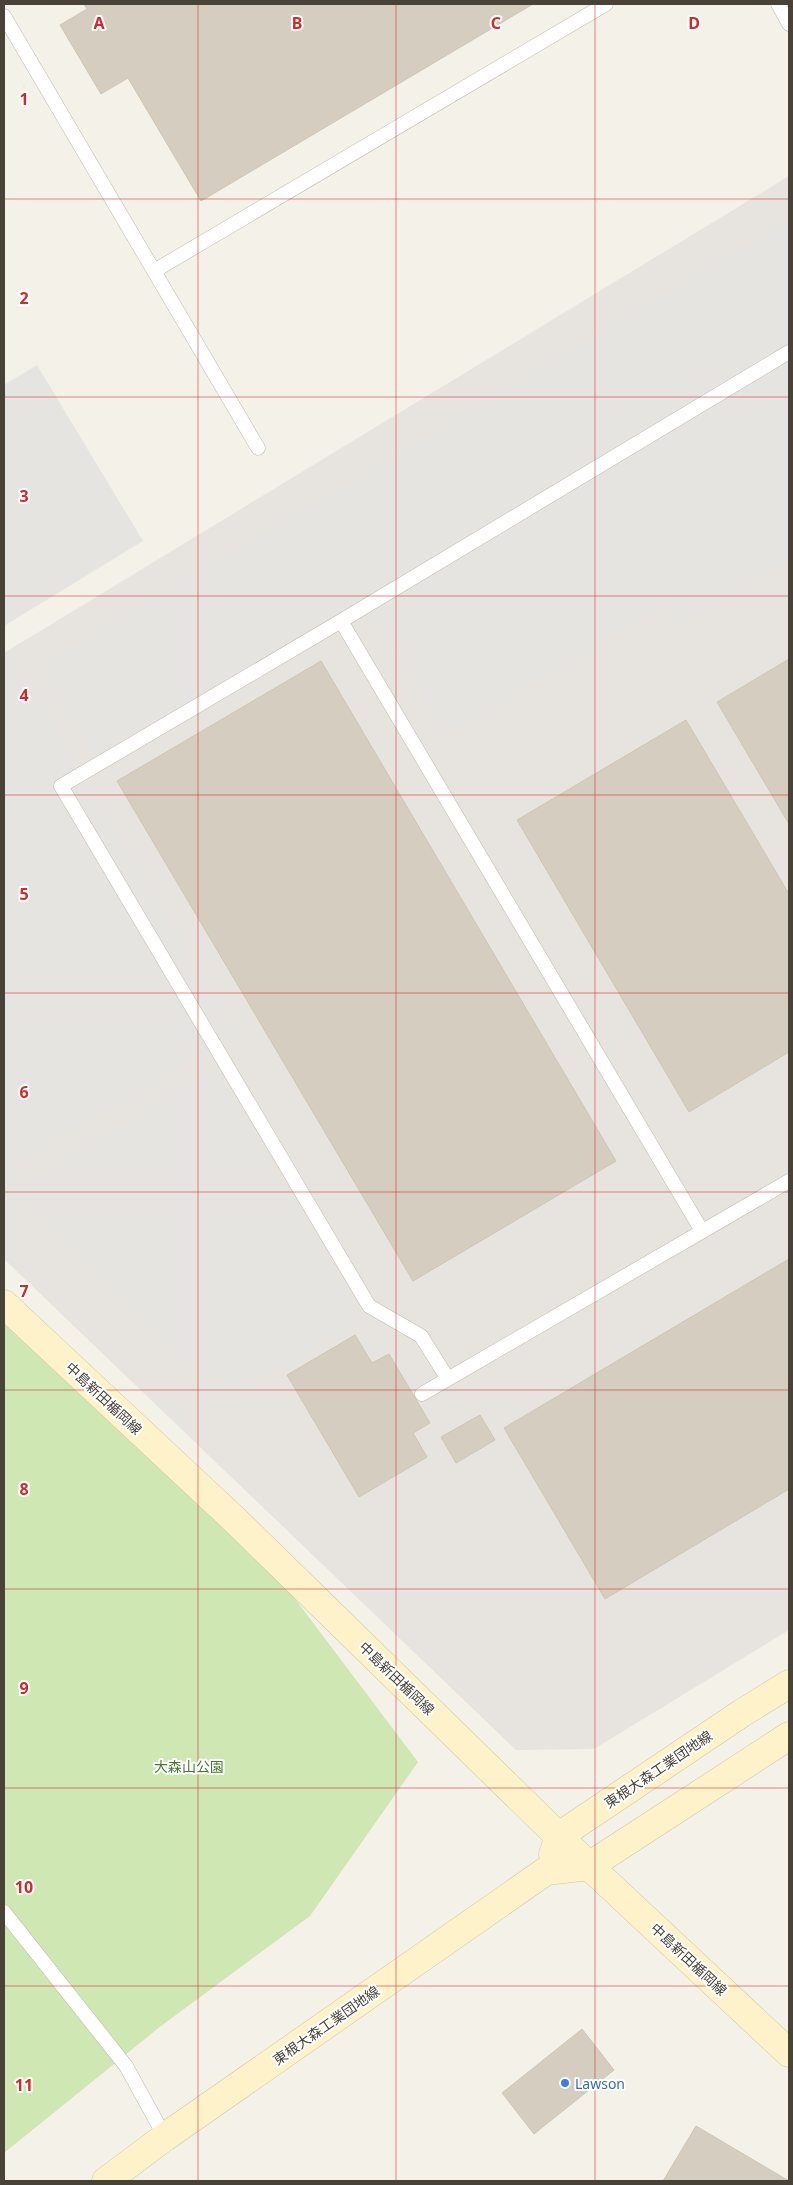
<svg xmlns="http://www.w3.org/2000/svg" width="793" height="2185" font-family="'Noto Sans','Noto Sans JP',sans-serif">
<style>
.industrial{fill:#e7e3de}
.green{fill:#cee7b3}
.parking{fill:#e6e4e1}
.building{fill:#d5cdbf;stroke:#d0c5b2}
.lines{fill:none;stroke-linecap:round;stroke-linejoin:round}
.lane-casing{stroke:#bfb9ac;stroke-width:15}
.secondary-casing{stroke:#d3c59a;stroke-width:29}
.lane{stroke:#fff;stroke-width:14}
.secondary{stroke:#fdf2ca;stroke-width:28}
.grid{fill:none;stroke:#d62828;stroke-width:1;stroke-opacity:0.55}
.shop-dot{fill:#3f7fe0;stroke:#fff;stroke-width:2}
.labels{text-anchor:middle;dominant-baseline:central;stroke-width:4;stroke-linejoin:round;paint-order:stroke}
.street-label{font-size:14px;fill:#484238;stroke:#fff}
.park-label{font-size:14px;fill:#47782c;stroke:#fff}
.shop-label{font-size:14px;fill:#366cbe;stroke:#fff;text-anchor:start}
.grid-label{font-size:16px;text-anchor:middle;font-weight:bold;fill:#d62828;stroke:#fff;stroke-width:4;stroke-linejoin:round;paint-order:stroke}
</style>
<rect width="100%" height="100%" fill="#f4f1e9"/>
<!-- industrial -->
<path class="industrial" d="M 789,176 L 789,1630 L 594,1749 L 516,1750 L 4,1259 L 4,653 Z"/>
<!-- green -->
<path class="green" d="M 4,1304 L 237,1522 L 418,1762 L 310,1916 L 161,2026 L 4,2153 Z"/>
<!-- parking -->
<path class="parking" d="M 789,222 L 789,560 L 678,626 L 665,604 L 447,733 L 370,604 L 100,765 L 42,666 Z
M 37,365 L 143,541 L 4,626 L 4,385 Z
M 25,678 L 236,1032 L 4,1170 L 4,690 Z
M 215,1071 L 360,1318 L 230,1395 L 13,1191 Z"/>
<!-- building -->
<path class="building" d="M 84,4 L 533,4 L 201,201 L 128,78 L 101,94 L 60,25 L 87,9 Z
M 789,659 L 789,824 L 717,702 Z
M 321,661 L 616,1161 L 413,1281 L 117,781 Z
M 686,720 L 789,894 L 789,1052 L 689,1112 L 517,820 Z
M 789,1259 L 789,1489 L 605,1599 L 504,1428 Z
M 355,1335 L 372,1363 L 389,1354 L 430,1423 L 413,1433 L 427,1457 L 359,1497 L 287,1375 Z
M 480,1415 L 495,1440 L 456,1463 L 441,1437 Z
M 582,2029 L 614,2070 L 534,2134 L 502,2093 Z
M 696,2126 L 789,2181 L 663,2181 Z"/>
<g class="lines">
<defs>
<path id="lane" d="M 778,4 L 789,24
M 4,16 L 258,448
M 154,271 L 606,4
M 341,621 L 789,352
M 448,1379 L 421,1336 L 369,1306 L 61,786 L 341,621 L 702,1231
M 422,1394 L 789,1181
M 4,1912 L 126,2066 L 165,2137"/>
<path id="secondary" d="M 4,1304 L 237,1522 L 589,1866 L 789,2053
M 553,1854 L 559,1836 L 742,1713 L 789,1684
M 106,2181 L 165,2137 L 546,1871 L 589,1866 L 789,1736"/>
</defs>
<!-- lane casing -->
<use href="#lane" class="lane-casing"/>
<!-- secondary casing -->
<use href="#secondary" class="secondary-casing"/>
<!-- lane -->
<use href="#lane" class="lane"/>
<!-- secondary -->
<use href="#secondary" class="secondary"/>
</g>
<!-- grid -->
<path class="grid" d="M 198,4 L 198,2181M 396,4 L 396,2181M 595,4 L 595,2181M 4,199 L 789,199M 4,397 L 789,397M 4,596 L 789,596M 4,795 L 789,795M 4,993 L 789,993M 4,1192 L 789,1192M 4,1390 L 789,1390M 4,1589 L 789,1589M 4,1788 L 789,1788M 4,1986 L 789,1986"/>
<!-- markers -->
<circle class="shop-dot" cx="565" cy="2083" r="5"/>
<g class="labels">
<!-- street labels -->
<g class="street-label">
<text transform="translate(104 1398) rotate(43)">中島新田楯岡線</text>
<text transform="translate(397 1678) rotate(44)">中島新田楯岡線</text>
<text transform="translate(658 1769) rotate(-34)">東根大森工業団地線</text>
<text transform="translate(689 1959) rotate(43)">中島新田楯岡線</text>
<text transform="translate(326 2025) rotate(-35)">東根大森工業団地線</text>
</g>
<!-- park labels -->
<g class="park-label">
<text x="189" y="1766">大森山公園</text>
</g>
<!-- shop labels -->
<g class="shop-label">
<text x="575" y="2083">Lawson</text>
</g>
</g>
<g class="grid-label">
<text x="99" y="29">A</text>
<text x="297" y="29">B</text>
<text x="496" y="29">C</text>
<text x="694" y="29">D</text>
<text x="24" y="105">1</text>
<text x="24" y="304">2</text>
<text x="24" y="502">3</text>
<text x="24" y="701">4</text>
<text x="24" y="900">5</text>
<text x="24" y="1098">6</text>
<text x="24" y="1297">7</text>
<text x="24" y="1495">8</text>
<text x="24" y="1694">9</text>
<text x="24" y="1893">10</text>
<text x="24" y="2091">11</text>
</g>
<!-- border -->
<rect width="793" height="2185" fill="none" stroke="#484238" stroke-width="10"/>
</svg>
